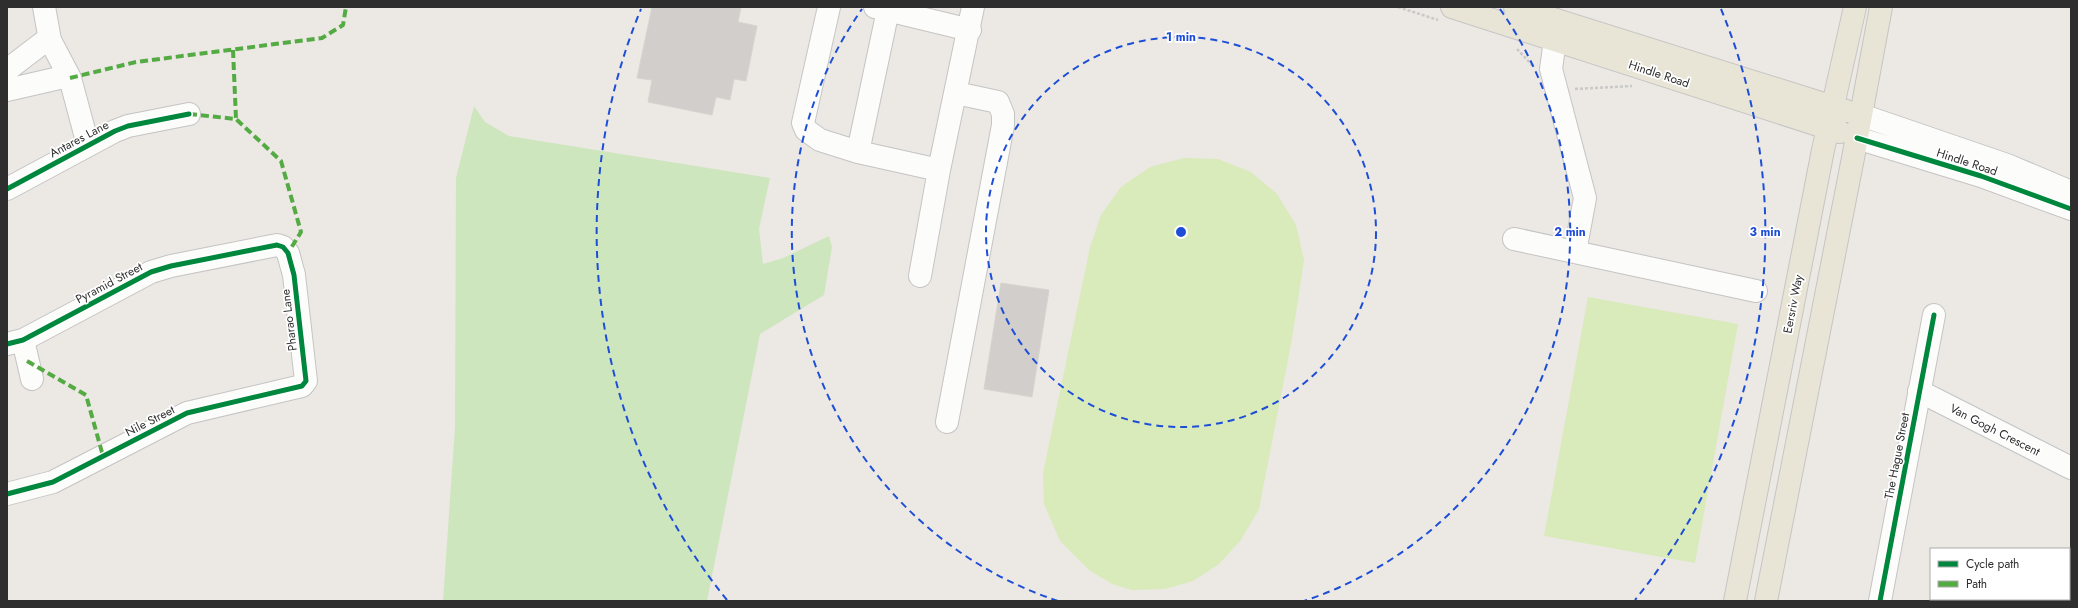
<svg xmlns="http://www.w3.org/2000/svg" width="2078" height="608" font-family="Jost,sans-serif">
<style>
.green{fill:#cee6be}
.pitch{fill:#d9eabb}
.building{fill:#d1cecb;stroke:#d7d4d0}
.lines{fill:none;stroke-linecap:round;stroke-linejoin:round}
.minor-casing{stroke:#c5c4c5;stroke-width:24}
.major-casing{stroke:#c6c5c4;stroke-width:24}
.path{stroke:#c9c9c8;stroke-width:2.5;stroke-dasharray:3 2;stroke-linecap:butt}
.minor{stroke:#fcfcfb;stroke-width:22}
.major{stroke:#e8e4d6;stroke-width:22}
.quiet{stroke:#54ab44;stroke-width:4;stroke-dasharray:8 4;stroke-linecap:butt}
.cycleway-casing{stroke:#fff;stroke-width:8}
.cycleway{stroke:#00873e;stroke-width:5}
.ring{fill:none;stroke:#1d4ed8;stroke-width:2;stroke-dasharray:7 5}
.labels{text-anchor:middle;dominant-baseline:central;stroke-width:3.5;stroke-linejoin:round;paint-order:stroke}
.street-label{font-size:12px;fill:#2e2e2e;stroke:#fff}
.centre{fill:#1d4ed8;stroke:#fff;stroke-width:2}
.ring-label{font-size:12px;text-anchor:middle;font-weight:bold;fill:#1d4ed8;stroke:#fff;stroke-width:3.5;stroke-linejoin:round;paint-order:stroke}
</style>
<rect width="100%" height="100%" fill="#ece8e4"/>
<!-- green -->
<path class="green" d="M 474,106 L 485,122 L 509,136 L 770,178 L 759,229 L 763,264 L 783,258 L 829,236 L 832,247 L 824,295 L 760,334 L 707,601 L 443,601 L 455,427 L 456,178 Z"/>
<!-- pitch -->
<path class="pitch" d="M 1184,158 L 1218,159 L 1251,172 L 1277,194 L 1296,225 L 1304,260 L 1292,339 L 1259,509 L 1241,540 L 1219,564 L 1193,581 L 1165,589 L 1132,590 L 1112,584 L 1089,570 L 1060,541 L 1044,504 L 1043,473 L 1090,247 L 1101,215 L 1121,187 L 1150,167 Z
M 1588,297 L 1738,324 L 1695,563 L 1544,536 Z"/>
<!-- building -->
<path class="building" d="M 652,7 L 741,7 L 738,22 L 757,26 L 746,81 L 734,79 L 730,100 L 716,97 L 712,115 L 648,102 L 652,80 L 637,78 Z
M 1001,283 L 1049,290 L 1032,397 L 984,389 Z"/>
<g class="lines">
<defs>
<path id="minor" d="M 44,7 L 50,40 L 70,78 L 88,145
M 829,7 L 803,123 L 806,130 L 820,140 L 858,152 L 939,170 L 973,7
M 875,7 L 970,30
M 1555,40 L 1551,69 L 1585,198 L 1575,252
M 7,70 L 49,38
M 7,90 L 68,76
M 1861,115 L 2007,165 L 2071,192
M 1857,138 L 1981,176 L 2071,209
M 858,152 L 888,10
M 7,189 L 115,131 L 128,126 L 189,114
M 1514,239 L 1756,291
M 920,276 L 939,170
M 23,340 L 32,379
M 7,344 L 23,340 L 151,272 L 171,266 L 277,245 L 283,247 L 288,253 L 294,275 L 306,381 L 302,386 L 187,413 L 53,482 L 7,494
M 1919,391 L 2071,468
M 947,422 L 1003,125 L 1003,114 L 998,102 L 956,93
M 2069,580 L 2071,576
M 1880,601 L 1934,315
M 2058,601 L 2059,599"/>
<path id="major" d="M 1452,7 L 1840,132
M 1515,7 L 1846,111
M 1735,601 L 1823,150 L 1855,7
M 1766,601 L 1853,158 L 1881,7"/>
</defs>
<!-- minor casing -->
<use href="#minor" class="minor-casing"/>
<!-- major casing -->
<use href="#major" class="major-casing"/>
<!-- path -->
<path class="path" d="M 1398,7 L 1438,20
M 1517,49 L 1533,66
M 1575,89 L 1632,86"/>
<!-- minor -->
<use href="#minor" class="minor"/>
<!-- major -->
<use href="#major" class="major"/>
<!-- quiet -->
<path class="quiet" d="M 233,50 L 236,119
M 7,70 L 8,70
M 70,78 L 136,62 L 322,38 L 343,25 L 346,7
M 189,114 L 236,119 L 281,161 L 301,232 L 288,253
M 27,361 L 86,395 L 103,456"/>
<defs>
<path id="cycleway" d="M 1857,138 L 1981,176 L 2071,209
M 7,189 L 115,131 L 128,126 L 189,114
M 7,344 L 23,340 L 151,272 L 171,266 L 277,245 L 283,247 L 288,253 L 294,275 L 306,381 L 302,386 L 187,413 L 53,482 L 7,494
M 1880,601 L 1934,315"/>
</defs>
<!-- cycleway casing -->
<use href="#cycleway" class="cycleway-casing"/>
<!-- cycleway -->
<use href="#cycleway" class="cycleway"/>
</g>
<!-- distance rings -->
<g class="ring">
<circle cx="1181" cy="232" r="195"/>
<path d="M1058 601A389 389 0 0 1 862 9M1500 9A389 389 0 0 1 1304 601"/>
<path d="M727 600A584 584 0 0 1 641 9M1721 9A584 584 0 0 1 1635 600"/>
</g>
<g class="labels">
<!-- street labels -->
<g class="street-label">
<text transform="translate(1659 74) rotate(18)">Hindle Road</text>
<text transform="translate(79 139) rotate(-28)">Antares Lane</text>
<text transform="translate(1967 162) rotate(18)">Hindle Road</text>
<text transform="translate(109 283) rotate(-28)">Pyramid Street</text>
<text transform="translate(1793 304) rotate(-79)">Eersriv Way</text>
<text transform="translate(289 320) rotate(-97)">Pharao Lane</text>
<text transform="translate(150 421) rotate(-27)">Nile Street</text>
<text transform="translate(1995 430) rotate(27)">Van Gogh Crescent</text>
<text transform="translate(1897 456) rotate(-79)">The Hague Street</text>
</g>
</g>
<circle cx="1181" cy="232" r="6" class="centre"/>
<g class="ring-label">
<text x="1181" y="41">1 min</text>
<text x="1570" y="236">2 min</text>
<text x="1765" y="236">3 min</text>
</g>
<!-- border -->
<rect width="2078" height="608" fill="none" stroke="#2e2e2e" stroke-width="16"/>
<!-- legend -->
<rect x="1930" y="548" width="140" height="52" fill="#ffffff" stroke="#ababab"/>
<rect x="1938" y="561" width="20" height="6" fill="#00873e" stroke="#ababab"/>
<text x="1966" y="568" font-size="12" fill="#2e2e2e">Cycle path</text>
<rect x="1938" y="581" width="20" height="6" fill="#54ab44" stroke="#ababab"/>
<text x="1966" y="588" font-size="12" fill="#2e2e2e">Path</text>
</svg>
